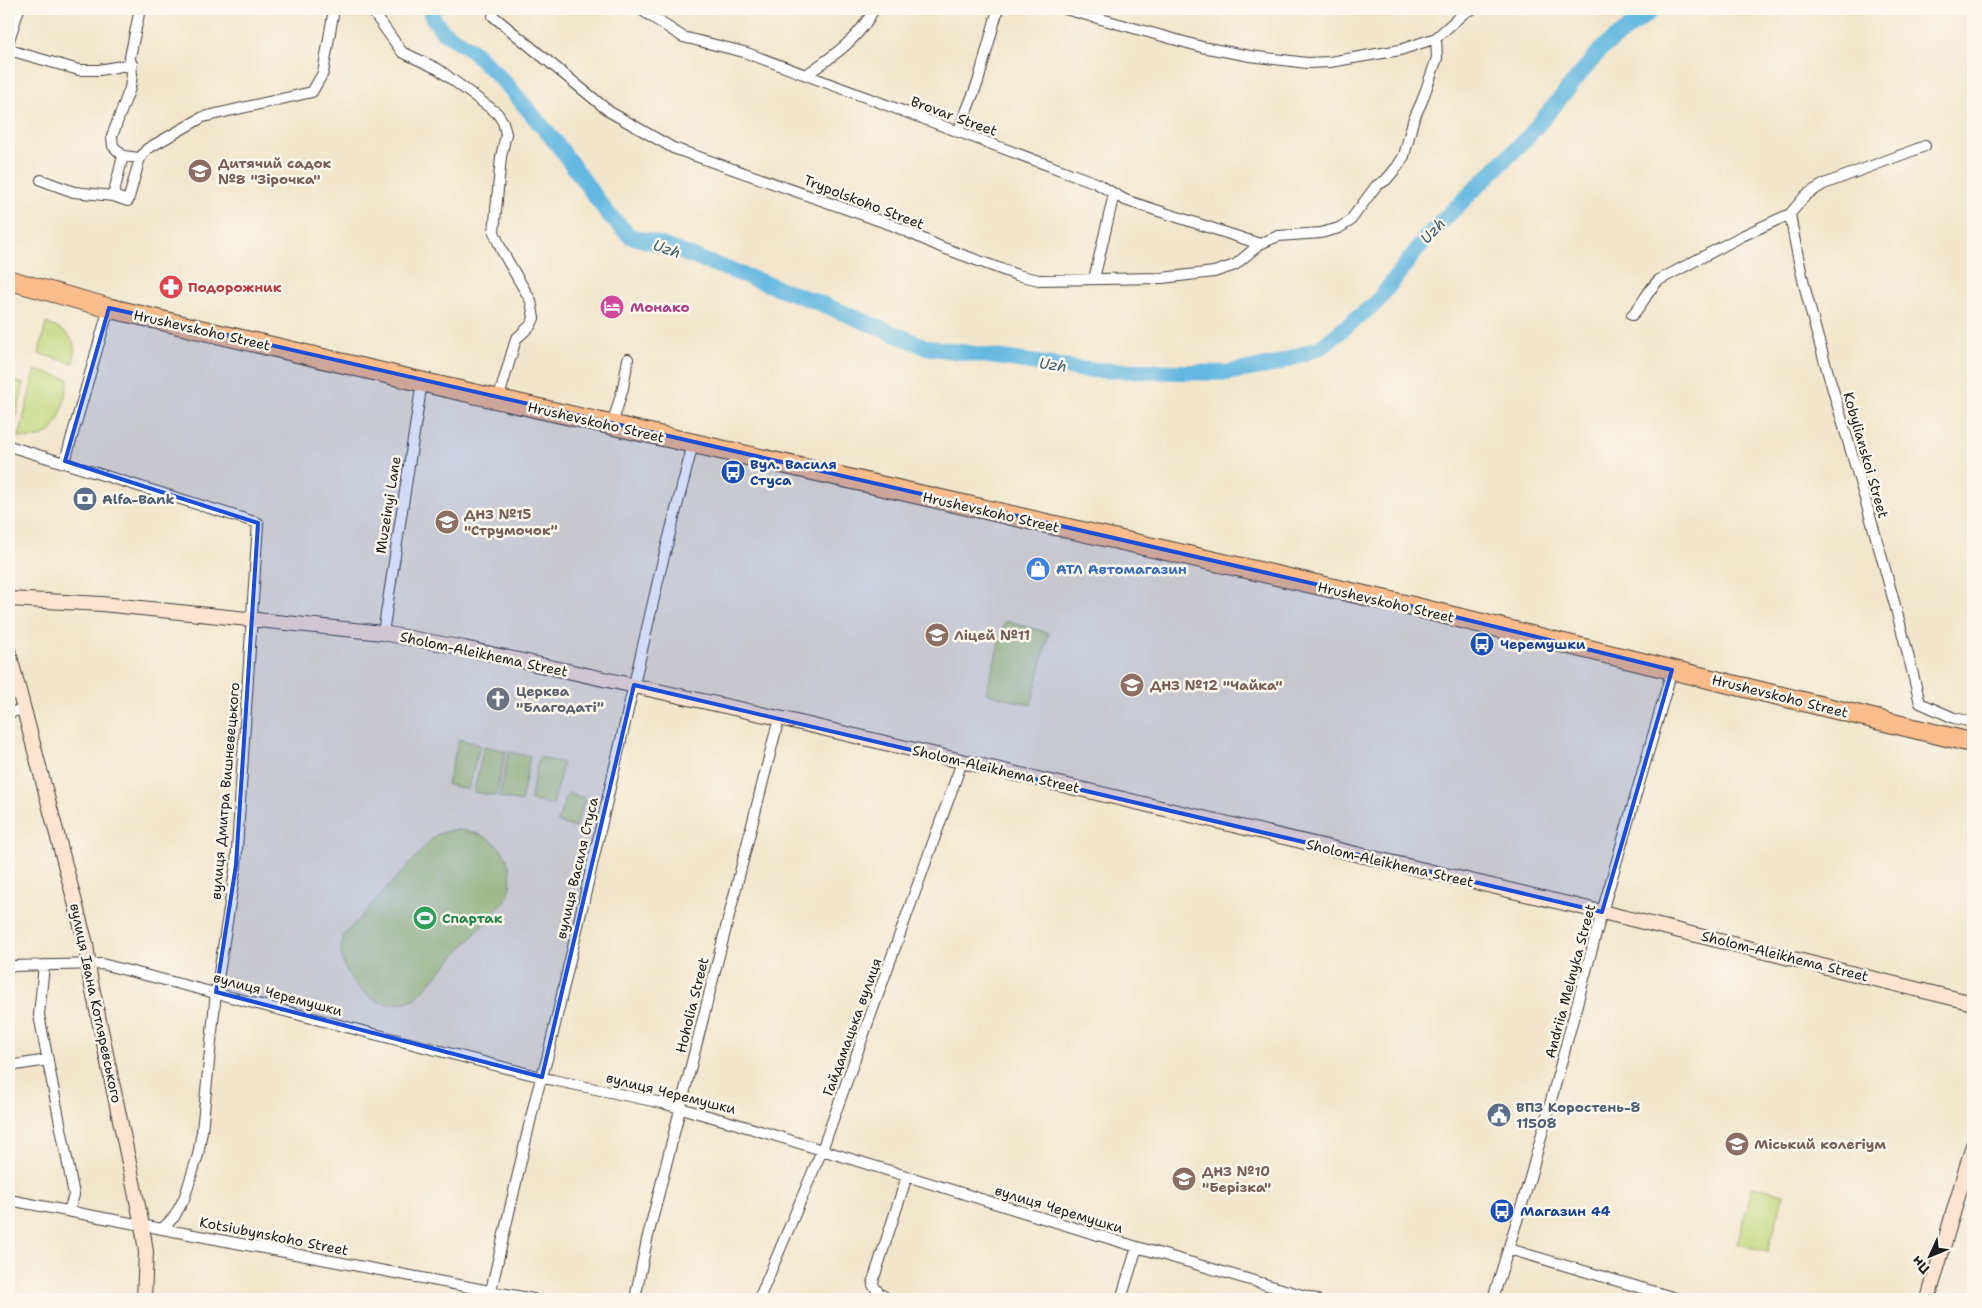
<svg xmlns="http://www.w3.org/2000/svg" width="1982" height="1308" font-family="'Shantell Sans',sans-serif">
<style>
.grass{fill:#bfd57a;stroke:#6e784b}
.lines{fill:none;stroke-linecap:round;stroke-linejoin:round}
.river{stroke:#64b7e0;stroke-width:16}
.street-casing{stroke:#3c3a36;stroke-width:12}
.secondary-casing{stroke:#3c3a36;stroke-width:16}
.highway-casing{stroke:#3c3a36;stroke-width:21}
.street{stroke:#fff;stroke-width:10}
.secondary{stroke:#fde4d0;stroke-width:14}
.highway{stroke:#f9bc8a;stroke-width:19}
.marked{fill:#1d4ed8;fill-opacity:0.2;stroke:#1d4ed8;stroke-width:4;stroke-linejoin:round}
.labels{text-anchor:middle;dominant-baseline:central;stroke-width:5;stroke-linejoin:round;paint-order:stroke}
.street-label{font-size:14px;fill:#1c1c1c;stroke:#fbf7ec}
.education-label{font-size:14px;font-weight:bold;fill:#785e54;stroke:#fbf7ec;text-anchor:start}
.health-label{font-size:14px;font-weight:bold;fill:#be3a42;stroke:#fbf7ec;text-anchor:start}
.hotel-label{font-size:14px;font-weight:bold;fill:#b23c85;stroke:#fbf7ec;text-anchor:start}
.transit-label{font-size:14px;font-weight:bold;fill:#164399;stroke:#fbf7ec;text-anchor:start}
.service-label{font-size:14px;font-weight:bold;fill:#4e5e75;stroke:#fbf7ec;text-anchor:start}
.shop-label{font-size:14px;font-weight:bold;fill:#366cbe;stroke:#fbf7ec;text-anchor:start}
.worship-label{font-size:14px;font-weight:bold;fill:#5b616d;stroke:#fbf7ec;text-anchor:start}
.leisure-label{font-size:14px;font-weight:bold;fill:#27864d;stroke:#fbf7ec;text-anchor:start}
.water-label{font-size:15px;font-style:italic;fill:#395a6a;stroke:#fbf7ec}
</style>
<rect width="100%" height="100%" fill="#fbf7ec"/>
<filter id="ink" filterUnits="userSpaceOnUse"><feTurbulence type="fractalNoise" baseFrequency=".02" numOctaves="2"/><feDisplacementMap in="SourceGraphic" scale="10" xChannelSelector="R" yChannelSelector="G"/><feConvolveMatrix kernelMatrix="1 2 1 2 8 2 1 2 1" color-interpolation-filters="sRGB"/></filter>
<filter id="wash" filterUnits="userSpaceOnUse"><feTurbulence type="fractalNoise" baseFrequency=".0096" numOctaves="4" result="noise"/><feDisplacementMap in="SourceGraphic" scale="20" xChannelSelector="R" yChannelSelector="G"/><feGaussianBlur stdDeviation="1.12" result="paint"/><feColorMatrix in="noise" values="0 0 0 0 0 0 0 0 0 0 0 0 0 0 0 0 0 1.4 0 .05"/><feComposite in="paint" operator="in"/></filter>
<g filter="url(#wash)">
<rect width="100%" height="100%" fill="#f2e5cb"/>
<!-- grass -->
<path class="grass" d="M 46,323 C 66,330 80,340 73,363 L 39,354 Z
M 35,370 L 69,379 C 61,411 61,445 19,437 Z
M 9,380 L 24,384 L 14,425 L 9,424 Z
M 1005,621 L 1049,633 L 1031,705 L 986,693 Z
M 459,739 L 480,745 L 468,790 L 447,784 Z
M 484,746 L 506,751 L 496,796 L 474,792 Z
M 509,752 L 530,756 L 521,802 L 499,797 Z
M 539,757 L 563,763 L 553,805 L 530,800 Z
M 568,793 L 585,799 L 575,828 L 557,822 Z
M 451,830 C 493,829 522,858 506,900 L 415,999 C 406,1002 397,1005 388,1004 C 364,1001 342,973 341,951 C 341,946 343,940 344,935 L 436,835 Z
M 1753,1186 L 1784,1194 L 1768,1252 L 1737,1244 Z"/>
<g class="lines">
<!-- river -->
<path class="river" d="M 430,9 L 433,18 L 443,32 L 472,50 L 508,86 L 557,144 L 608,214 L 630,236 L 659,244 L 822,304 L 926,347 L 1087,370 L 1225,373 L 1273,365 L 1321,347 L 1377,302 L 1428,235 L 1528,137 L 1602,48 L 1654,9"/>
</g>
</g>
<g filter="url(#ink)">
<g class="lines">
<defs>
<path id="street" d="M 140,9 L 130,57 L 132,75 L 130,88 L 112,136 L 113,146 L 123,156 L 140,158
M 371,9 L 402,52 L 438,69 L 497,113 L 503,122 L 506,134 L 501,157 L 494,232 L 502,251 L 531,301 L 534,318 L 531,325 L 516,339 L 498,400
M 640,9 L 683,37 L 744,52 L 1096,183 L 1125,200 L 1260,244
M 1065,9 L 1202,47 L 1250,56 L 1307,63 L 1330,62 L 1400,50 L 1436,38 L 1465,12 L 1473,9
M 493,16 L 610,112 L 673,148 L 892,225 L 941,247 L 1017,275 L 1039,280 L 1162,278 L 1214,272 L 1235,265 L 1260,244 L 1278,236 L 1321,233 L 1339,228 L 1350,221 L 1376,186 L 1386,180 L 1397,167 L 1404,156 L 1413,121 L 1422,101 L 1437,58 L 1436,38
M 9,40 L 19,9
M 9,50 L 79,70 L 99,70 L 132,64
M 806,75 C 833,56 859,39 874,9
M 958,132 L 978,82 L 998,9
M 123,156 L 113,196 L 128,201 L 140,158 L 147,149 L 203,117 L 312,92 L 323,73 L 334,9
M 41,180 L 74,192 L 113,196
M 1790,214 C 1801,283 1821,350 1841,417 C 1869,512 1897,607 1920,703 L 1954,718 L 1973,722
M 1094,279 L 1114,194
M 1632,315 C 1643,305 1648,289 1659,280 L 1742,236 L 1790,214 L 1806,195 L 1824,184 L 1925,146
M 612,425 L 623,388 L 628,359
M 9,446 L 258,523 L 236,865 L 216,992 L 202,1131 L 198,1155 L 184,1199 L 174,1217 L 162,1229
M 65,461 L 109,308
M 383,633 L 422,382
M 9,713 L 24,709
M 44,965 L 39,1015 L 74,1195 L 69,1211
M 9,966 L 102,964 L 553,1080 L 662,1103 L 737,1124 L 1137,1247 L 1316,1299
M 9,1066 L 48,1060
M 9,1200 L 533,1299
M 1509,1249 L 1679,1299
M 489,1299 L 536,1096 L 547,1059 L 661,568 L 693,444
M 635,1299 L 647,1240 L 779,718
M 759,1299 L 822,1150 L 962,762
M 888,1299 L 879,1293 L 873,1285 L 874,1278 L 907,1176
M 1121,1299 L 1137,1247
M 1493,1299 L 1530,1178 L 1602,912 L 1672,670"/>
<path id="secondary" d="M 9,599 L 102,604 L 383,633 L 464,648 L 779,718 L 1602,912 L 1973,1003
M 9,653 L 86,944 L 90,977 L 142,1225 L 146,1252 L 144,1299
M 1928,1299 L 1973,1145"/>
<path id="highway" d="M 9,280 L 109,308 L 422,382 L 1398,603 L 1973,743"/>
</defs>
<!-- street casing -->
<use href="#street" class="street-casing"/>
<!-- secondary casing -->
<use href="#secondary" class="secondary-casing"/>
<!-- highway casing -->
<use href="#highway" class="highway-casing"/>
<!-- street -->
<use href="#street" class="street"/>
<!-- secondary -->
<use href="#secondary" class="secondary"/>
<!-- highway -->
<use href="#highway" class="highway"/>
</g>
</g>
<!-- marked area -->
<path class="marked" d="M 109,308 L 1398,603 L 1672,670 L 1602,912 L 634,685 L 542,1077 L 216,992 L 236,865 L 258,523 L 65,461 Z"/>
<!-- icons -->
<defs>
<symbol id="school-disc" viewBox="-11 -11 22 22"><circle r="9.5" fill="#8d6e63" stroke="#fbf7ec"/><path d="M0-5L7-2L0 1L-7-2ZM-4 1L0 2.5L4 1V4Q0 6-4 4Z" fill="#fff"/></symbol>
<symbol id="pharmacy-disc" viewBox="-11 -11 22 22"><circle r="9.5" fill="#e0444e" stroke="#fbf7ec"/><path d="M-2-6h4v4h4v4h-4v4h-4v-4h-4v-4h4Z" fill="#fff"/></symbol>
<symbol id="hotel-disc" viewBox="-11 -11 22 22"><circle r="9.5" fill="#d1479c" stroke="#fbf7ec"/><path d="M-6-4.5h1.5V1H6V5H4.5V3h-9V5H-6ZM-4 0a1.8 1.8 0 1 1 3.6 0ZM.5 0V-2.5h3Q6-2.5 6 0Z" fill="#fff"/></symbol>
<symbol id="bus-disc" viewBox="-11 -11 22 22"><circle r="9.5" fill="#1a4fb4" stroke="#fbf7ec"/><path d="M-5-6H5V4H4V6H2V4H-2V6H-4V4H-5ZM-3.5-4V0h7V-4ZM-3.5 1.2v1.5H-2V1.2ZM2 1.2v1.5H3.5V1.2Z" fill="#fff"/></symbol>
<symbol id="bank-disc" viewBox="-11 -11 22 22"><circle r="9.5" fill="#5c6f8a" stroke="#fbf7ec"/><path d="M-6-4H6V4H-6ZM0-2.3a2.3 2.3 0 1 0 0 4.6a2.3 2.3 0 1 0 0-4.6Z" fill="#fff"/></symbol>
<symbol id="shop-disc" viewBox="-11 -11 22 22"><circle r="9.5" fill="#3f7fe0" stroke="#fbf7ec"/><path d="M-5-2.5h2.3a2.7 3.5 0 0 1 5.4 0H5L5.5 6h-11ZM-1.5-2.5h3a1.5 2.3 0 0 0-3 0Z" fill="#fff"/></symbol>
<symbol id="church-disc" viewBox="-11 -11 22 22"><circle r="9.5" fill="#6b7280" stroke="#fbf7ec"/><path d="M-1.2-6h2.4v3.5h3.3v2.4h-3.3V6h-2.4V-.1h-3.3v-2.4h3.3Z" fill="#fff"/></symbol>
<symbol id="stadium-disc" viewBox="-11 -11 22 22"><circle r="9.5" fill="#2e9e5b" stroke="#fbf7ec"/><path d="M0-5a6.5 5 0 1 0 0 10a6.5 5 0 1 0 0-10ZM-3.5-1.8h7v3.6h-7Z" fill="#fff"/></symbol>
<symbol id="civic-disc" viewBox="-11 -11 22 22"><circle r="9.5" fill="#5c6f8a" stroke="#fbf7ec"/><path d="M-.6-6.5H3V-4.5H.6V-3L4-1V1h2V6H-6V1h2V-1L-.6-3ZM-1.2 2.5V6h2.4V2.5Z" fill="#fff"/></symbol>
</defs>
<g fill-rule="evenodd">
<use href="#school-disc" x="186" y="157" width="28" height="28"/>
<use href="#pharmacy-disc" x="157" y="273" width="28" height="28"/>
<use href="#hotel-disc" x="598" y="293" width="28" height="28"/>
<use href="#bus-disc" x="719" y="458" width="28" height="28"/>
<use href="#bank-disc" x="71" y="485" width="28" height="28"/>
<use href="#school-disc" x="433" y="508" width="28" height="28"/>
<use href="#shop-disc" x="1024" y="555" width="28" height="28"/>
<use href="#school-disc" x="923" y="621" width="28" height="28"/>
<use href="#bus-disc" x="1468" y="630" width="28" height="28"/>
<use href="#school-disc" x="1118" y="671" width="28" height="28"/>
<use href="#church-disc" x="484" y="685" width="28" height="28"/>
<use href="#stadium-disc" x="411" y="904" width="28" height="28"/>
<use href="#civic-disc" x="1485" y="1101" width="28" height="28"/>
<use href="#school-disc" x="1723" y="1130" width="28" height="28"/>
<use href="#school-disc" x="1170" y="1165" width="28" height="28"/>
<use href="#bus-disc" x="1488" y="1197" width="28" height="28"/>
</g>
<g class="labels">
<!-- street labels -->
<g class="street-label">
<text transform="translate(954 116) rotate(20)">Brovar Street</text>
<text transform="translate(864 202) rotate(21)">Trypolskoho Street</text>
<text transform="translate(202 330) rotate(13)">Hrushevskoho Street</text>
<text transform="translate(596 422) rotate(13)">Hrushevskoho Street</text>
<text transform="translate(1866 455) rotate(74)">Kobylianskoi Street</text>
<text transform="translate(388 505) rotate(-81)">Muzeinyi Lane</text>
<text transform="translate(991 512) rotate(13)">Hrushevskoho Street</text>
<text transform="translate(1386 602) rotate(13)">Hrushevskoho Street</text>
<text transform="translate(484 654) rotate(12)">Sholom-Aleikhema Street</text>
<text transform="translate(1780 696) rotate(14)">Hrushevskoho Street</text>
<text transform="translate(996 769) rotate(13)">Sholom-Aleikhema Street</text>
<text transform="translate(225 791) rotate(-85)">вулиця Дмитра Вишневецького</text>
<text transform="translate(1390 863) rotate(13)">Sholom-Aleikhema Street</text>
<text transform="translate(577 868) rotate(-77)">вулиця Василя Стуса</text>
<text transform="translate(1785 956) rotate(14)">Sholom-Aleikhema Street</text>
<text transform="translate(1570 981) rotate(-75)">Andriia Melnyka Street</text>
<text transform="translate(278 994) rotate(15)">вулиця Черемушки</text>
<text transform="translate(96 1003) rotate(78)">вулиця Івана Котляревського</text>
<text transform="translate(692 1005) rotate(-76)">Hoholia Street</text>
<text transform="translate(852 1027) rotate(-70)">Гайдамацька вулиця</text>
<text transform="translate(671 1093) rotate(14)">вулиця Черемушки</text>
<text transform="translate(1059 1209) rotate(17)">вулиця Черемушки</text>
<text transform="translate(274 1236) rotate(11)">Kotsiubynskoho Street</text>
</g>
<!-- education labels -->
<g class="education-label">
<text x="218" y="163">Дитячий садок<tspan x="218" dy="16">№8 "Зірочка"</tspan></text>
<text x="464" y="514">ДНЗ №15<tspan x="464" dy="16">"Струмочок"</tspan></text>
<text x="954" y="635">Ліцей №11</text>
<text x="1150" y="685">ДНЗ №12 "Чайка"</text>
<text x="1754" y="1144">Міський колегіум</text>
<text x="1202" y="1171">ДНЗ №10<tspan x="1202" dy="16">"Берізка"</tspan></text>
</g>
<!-- health labels -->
<g class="health-label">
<text x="188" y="287">Подорожник</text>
</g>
<!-- hotel labels -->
<g class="hotel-label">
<text x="630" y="307">Монако</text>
</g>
<!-- transit labels -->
<g class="transit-label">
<text x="750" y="464">Вул. Василя<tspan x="750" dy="16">Стуса</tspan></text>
<text x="1500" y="644">Черемушки</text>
<text x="1520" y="1211">Магазин 44</text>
</g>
<!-- service labels -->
<g class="service-label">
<text x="102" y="499">Alfa-Bank</text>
<text x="1516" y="1107">ВПЗ Коростень-8<tspan x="1516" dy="16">11508</tspan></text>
</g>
<!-- shop labels -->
<g class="shop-label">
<text x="1056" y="569">АТЛ Автомагазин</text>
</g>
<!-- worship labels -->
<g class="worship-label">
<text x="516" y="691">Церква<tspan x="516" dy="16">"Благодаті"</tspan></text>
</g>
<!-- leisure labels -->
<g class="leisure-label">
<text x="442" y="918">Спартак</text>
</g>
<!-- water labels -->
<g class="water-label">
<text transform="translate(1433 231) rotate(-47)">Uzh</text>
<text transform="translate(667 249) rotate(20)">Uzh</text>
<text transform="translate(1053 365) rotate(8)">Uzh</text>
</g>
</g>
<!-- margin -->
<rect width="1982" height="1308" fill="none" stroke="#fbf7ec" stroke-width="30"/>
<!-- north arrow -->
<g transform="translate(1930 1256) rotate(226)" stroke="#fbf7ec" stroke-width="4" paint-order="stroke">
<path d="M0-4L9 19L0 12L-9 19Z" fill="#1c1c1c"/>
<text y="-8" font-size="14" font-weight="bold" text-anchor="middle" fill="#1c1c1c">Пн</text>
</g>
</svg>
